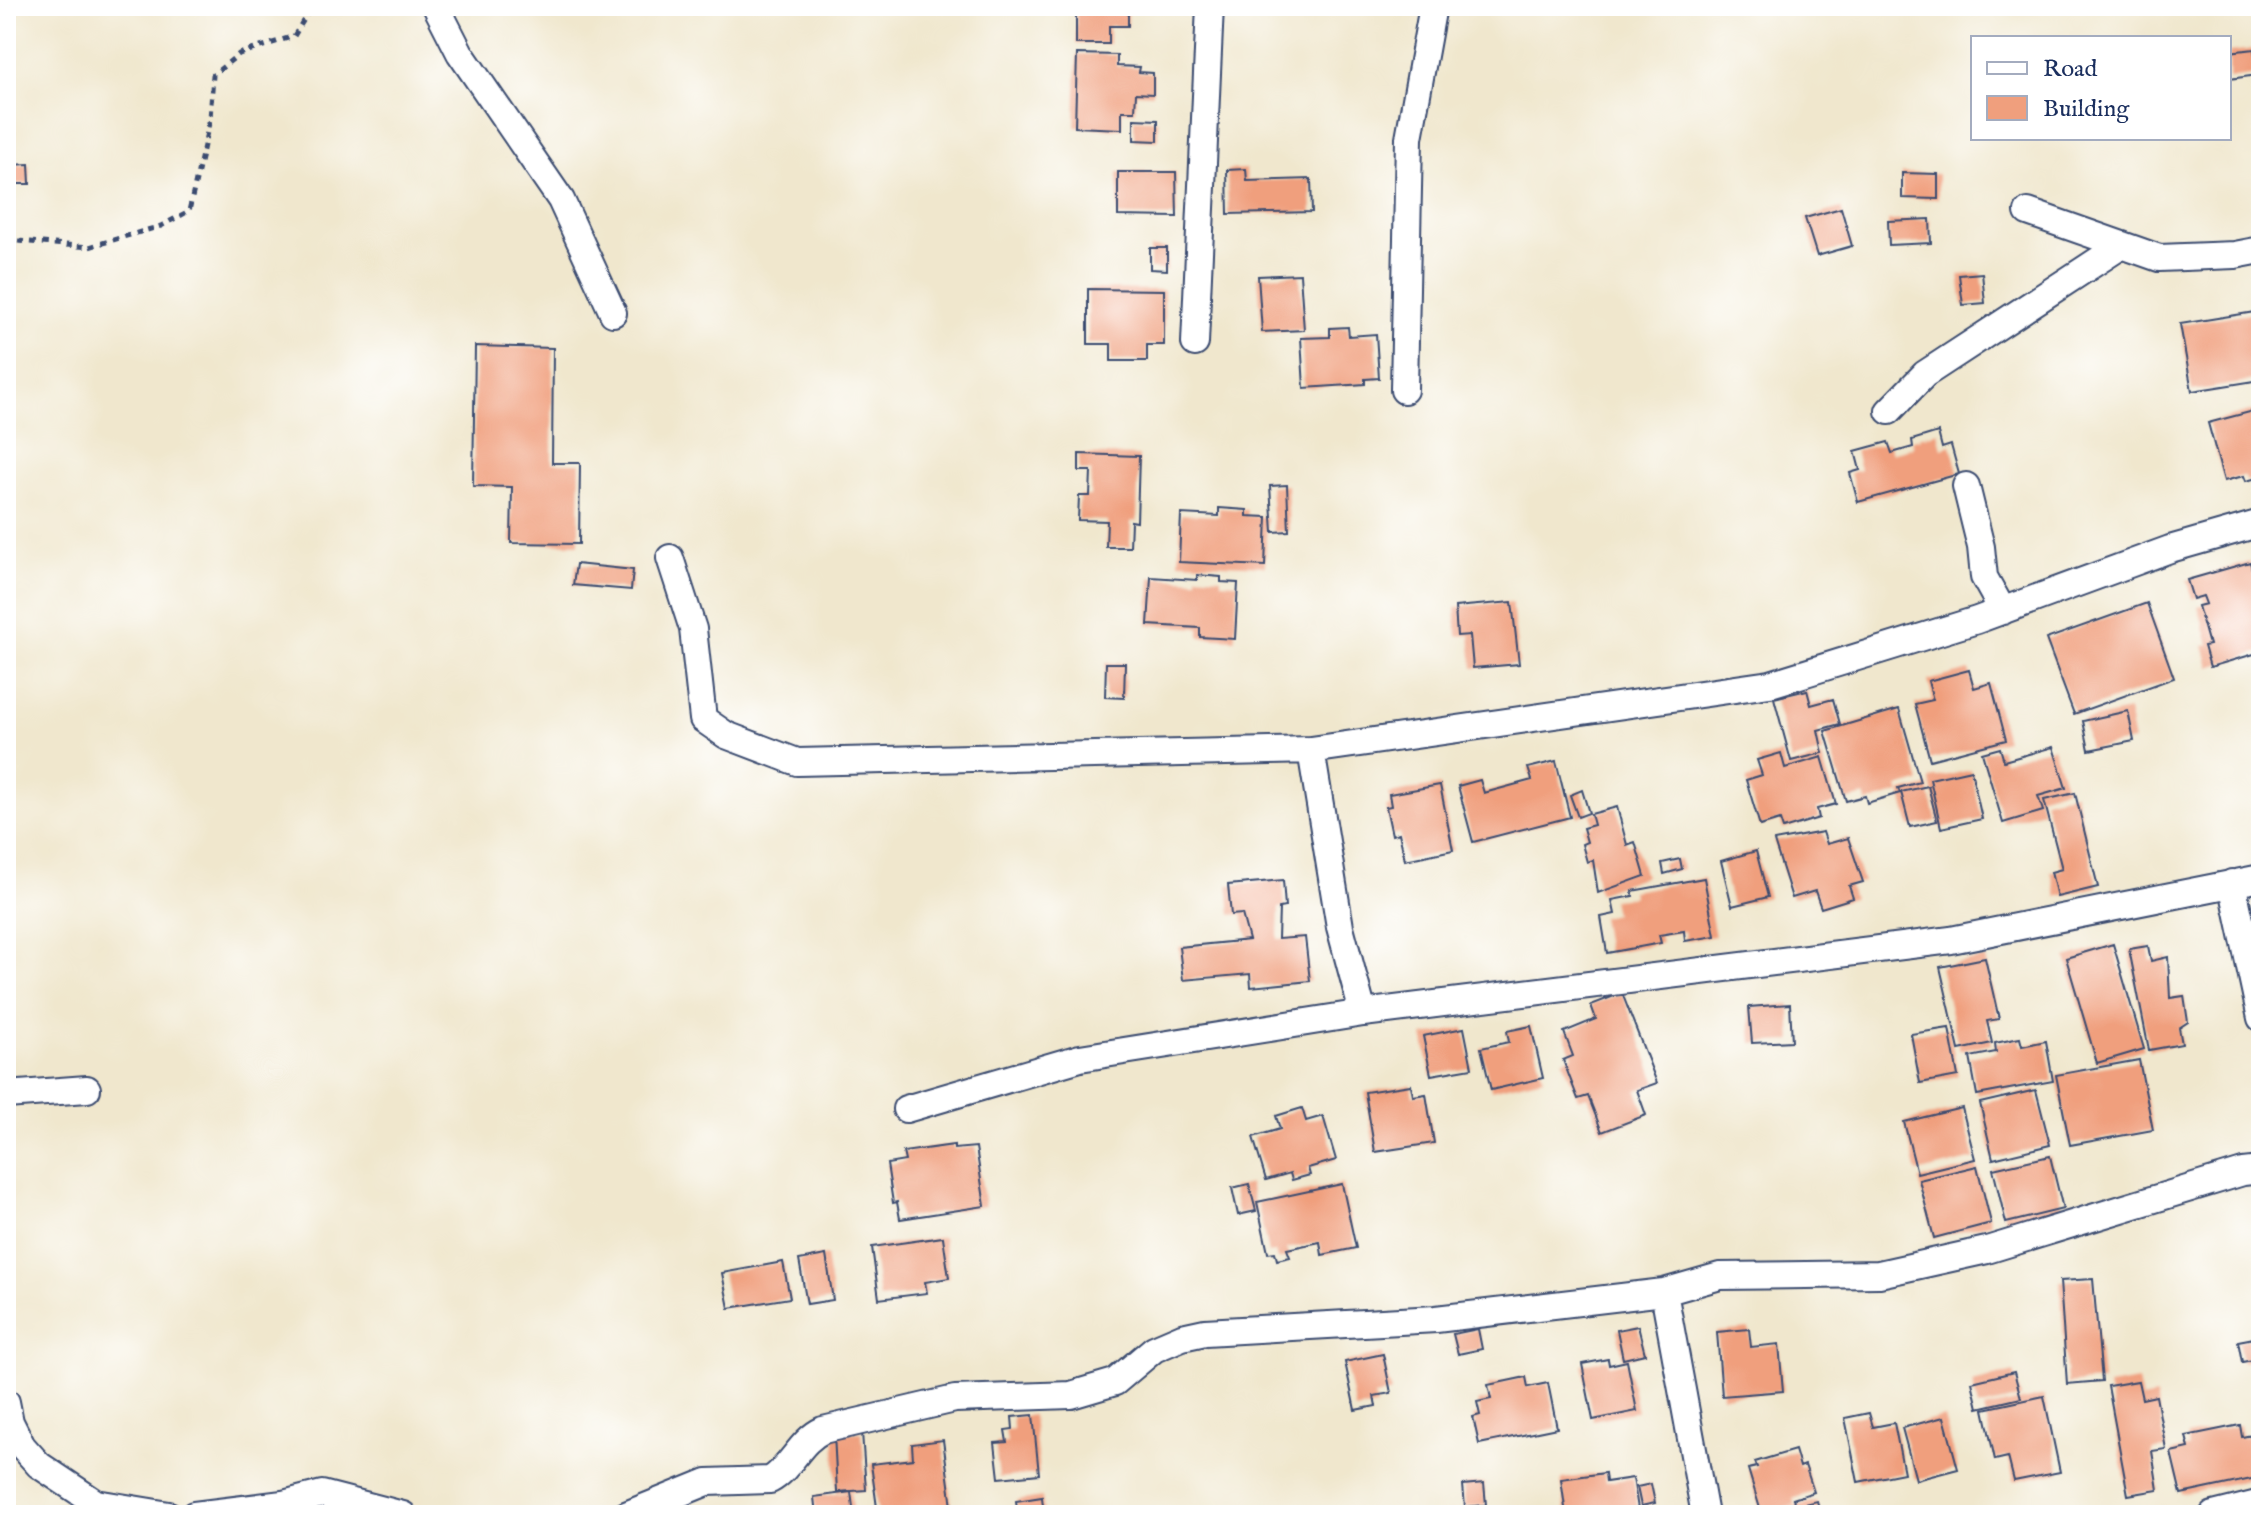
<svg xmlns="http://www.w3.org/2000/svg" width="2267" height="1521" font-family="'IM FELL English',serif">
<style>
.building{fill:#f09f7d}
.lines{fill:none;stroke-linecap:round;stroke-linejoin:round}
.minor-casing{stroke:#3b4b6f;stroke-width:30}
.path{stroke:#3b4b6f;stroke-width:5;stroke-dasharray:6 6;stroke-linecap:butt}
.minor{stroke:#fff;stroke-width:26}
</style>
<rect width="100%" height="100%" fill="#fff"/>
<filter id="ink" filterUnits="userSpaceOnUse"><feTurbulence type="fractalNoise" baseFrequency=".0125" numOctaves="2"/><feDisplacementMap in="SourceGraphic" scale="16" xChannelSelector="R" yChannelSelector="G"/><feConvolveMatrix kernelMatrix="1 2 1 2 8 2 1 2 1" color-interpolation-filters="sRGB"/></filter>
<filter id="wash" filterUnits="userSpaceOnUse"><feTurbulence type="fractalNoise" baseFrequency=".006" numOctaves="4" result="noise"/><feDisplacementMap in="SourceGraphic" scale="32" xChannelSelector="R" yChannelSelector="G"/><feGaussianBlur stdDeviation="1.8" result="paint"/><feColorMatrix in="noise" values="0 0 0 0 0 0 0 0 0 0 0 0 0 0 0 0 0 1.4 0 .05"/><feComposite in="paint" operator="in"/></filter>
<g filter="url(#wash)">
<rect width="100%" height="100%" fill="#f0e7cd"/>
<g id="blocks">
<!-- building -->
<path class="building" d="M 1076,6 L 1128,6 L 1128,26 L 1109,26 L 1109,44 L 1076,44 Z
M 2254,49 L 2258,75 L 2229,79 L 2229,52 Z
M 1077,54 L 1117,55 L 1117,66 L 1140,67 L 1139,72 L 1153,73 L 1153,94 L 1136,93 L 1135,111 L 1122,111 L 1122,129 L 1075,127 Z
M 1134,119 L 1158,120 L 1158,141 L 1134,140 Z
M 29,164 L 30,184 L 12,184 L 11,165 Z
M 1246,169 L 1247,181 L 1311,179 L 1312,212 L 1228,214 L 1227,170 Z
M 1118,172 L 1176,172 L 1177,217 L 1118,216 Z
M 1902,173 L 1938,174 L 1938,199 L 1902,198 Z
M 1841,208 L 1852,246 L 1817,256 L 1805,218 Z
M 1930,219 L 1931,243 L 1889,245 L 1888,221 Z
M 1150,248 L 1167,248 L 1167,270 L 1150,269 Z
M 1982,273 L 1985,303 L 1963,305 L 1959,275 Z
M 1300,274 L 1304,330 L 1262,332 L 1258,276 Z
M 1088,289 L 1164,290 L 1164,345 L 1147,345 L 1147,361 L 1111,361 L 1111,344 L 1088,344 Z
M 2261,311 L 2261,380 L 2192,391 L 2180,324 Z
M 1348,327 L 1349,336 L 1376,334 L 1379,378 L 1365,379 L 1365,384 L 1304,388 L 1301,338 L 1330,337 L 1330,328 Z
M 475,346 L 553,348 L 552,463 L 580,463 L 579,544 L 511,543 L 512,487 L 473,486 Z
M 2261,409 L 2261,477 L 2246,481 L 2244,476 L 2224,481 L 2208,423 Z
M 1938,432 L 1942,448 L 1951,445 L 1959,474 L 1858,502 L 1850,473 L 1860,470 L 1855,451 L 1888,442 L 1892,453 L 1913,447 L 1912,440 Z
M 1079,454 L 1139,456 L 1137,522 L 1131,521 L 1130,547 L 1106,547 L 1107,521 L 1078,520 L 1079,496 L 1090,496 L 1091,471 L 1079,471 Z
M 1287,485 L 1289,531 L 1273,532 L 1270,486 Z
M 1219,508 L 1247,510 L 1247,516 L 1267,517 L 1265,566 L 1179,562 L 1181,514 L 1219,516 Z
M 2250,562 L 2258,591 L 2261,590 L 2261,652 L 2210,667 L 2204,646 L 2209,645 L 2198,606 L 2206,604 L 2203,596 L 2193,599 L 2187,580 Z
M 576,564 L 633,570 L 631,590 L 573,585 Z
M 1197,575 L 1221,577 L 1221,582 L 1238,583 L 1235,639 L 1200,637 L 1200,628 L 1148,625 L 1151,577 L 1197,580 Z
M 1512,602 L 1519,664 L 1473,668 L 1470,635 L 1457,636 L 1455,607 Z
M 2147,603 L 2174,678 L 2074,714 L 2046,639 Z
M 1106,663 L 1125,663 L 1124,698 L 1105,697 Z
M 1969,670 L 1974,688 L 1991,683 L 2006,740 L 1930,760 L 1915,704 L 1933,700 L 1928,681 Z
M 1807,690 L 1811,705 L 1833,699 L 1840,724 L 1818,730 L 1823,753 L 1791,761 L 1774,698 Z
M 1899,709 L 1920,782 L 1898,788 L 1900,793 L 1867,803 L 1865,796 L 1846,801 L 1825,731 Z
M 2128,711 L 2134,741 L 2089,750 L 2083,721 Z
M 2053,747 L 2066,788 L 2038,796 L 2043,811 L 2003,823 L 1982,753 L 2000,748 L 2004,761 Z
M 1781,753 L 1785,768 L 1822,757 L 1836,804 L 1817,809 L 1819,818 L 1783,829 L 1780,820 L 1760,826 L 1746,780 L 1762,775 L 1757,760 Z
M 1556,761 L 1570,817 L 1473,842 L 1458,786 L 1480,780 L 1484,793 L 1532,780 L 1528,768 Z
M 1971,770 L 1982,819 L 1941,828 L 1930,779 Z
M 1440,785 L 1453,850 L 1405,860 L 1399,833 L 1392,835 L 1386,807 L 1391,806 L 1389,794 Z
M 1928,786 L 1937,821 L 1910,827 L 1901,792 Z
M 1582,790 L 1589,813 L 1578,817 L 1570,795 Z
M 2075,793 L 2098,887 L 2057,897 L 2051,872 L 2062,869 L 2044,800 Z
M 1617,807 L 1627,845 L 1635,842 L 1645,876 L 1598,893 L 1593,860 L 1587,862 L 1582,844 L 1587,842 L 1583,828 L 1594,825 L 1591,814 Z
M 1823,832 L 1827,844 L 1848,838 L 1863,882 L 1849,886 L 1853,898 L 1821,908 L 1815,891 L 1792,898 L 1774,841 Z
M 1756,851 L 1768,897 L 1732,906 L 1721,861 Z
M 1680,859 L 1682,869 L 1664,874 L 1662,863 Z
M 1704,878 L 1715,936 L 1685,941 L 1684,931 L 1659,935 L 1661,943 L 1607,953 L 1601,917 L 1615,914 L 1612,900 L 1633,896 L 1632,891 Z
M 1283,880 L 1285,907 L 1279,908 L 1278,939 L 1305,937 L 1310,981 L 1251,987 L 1250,974 L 1183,980 L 1179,947 L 1249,940 L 1242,914 L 1231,915 L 1228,885 Z
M 2113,944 L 2144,1049 L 2097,1063 L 2066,958 Z
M 2148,946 L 2151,961 L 2168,957 L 2170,998 L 2184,996 L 2188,1022 L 2179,1028 L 2182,1044 L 2149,1050 L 2129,949 Z
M 1985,958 L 1999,1019 L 1987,1021 L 1992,1043 L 1959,1050 L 1940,967 Z
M 1622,993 L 1657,1083 L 1637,1090 L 1646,1115 L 1602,1132 L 1588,1096 L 1578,1099 L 1563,1060 L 1573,1056 L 1564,1032 L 1596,1019 L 1591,1005 Z
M 1790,1004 L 1792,1041 L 1752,1043 L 1749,1007 Z
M 1531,1026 L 1543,1078 L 1491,1090 L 1481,1048 L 1509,1042 L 1507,1031 Z
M 1464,1028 L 1472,1068 L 1431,1075 L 1423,1036 Z
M 1949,1028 L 1958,1076 L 1920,1083 L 1911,1034 Z
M 2020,1038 L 2022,1046 L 2046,1041 L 2053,1081 L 1977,1095 L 1970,1057 L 1996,1052 L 1995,1043 Z
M 2139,1060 L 2153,1130 L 2070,1145 L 2056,1075 Z
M 1411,1085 L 1413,1096 L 1426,1094 L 1434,1143 L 1375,1152 L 1365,1092 Z
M 2036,1090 L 2050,1145 L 1993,1159 L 1980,1103 Z
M 1302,1108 L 1306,1121 L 1323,1116 L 1336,1160 L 1308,1168 L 1310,1175 L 1292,1180 L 1290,1173 L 1266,1180 L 1253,1137 L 1280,1129 L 1276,1116 Z
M 1962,1108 L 1975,1159 L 1917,1173 L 1904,1122 Z
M 954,1145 L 954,1149 L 976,1147 L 985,1206 L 900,1219 L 897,1202 L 893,1203 L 887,1164 L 905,1161 L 903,1152 Z
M 2050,1156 L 2063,1209 L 2006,1223 L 1993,1169 Z
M 1977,1166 L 1991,1223 L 1934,1238 L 1919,1180 Z
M 1249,1184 L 1256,1211 L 1238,1215 L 1232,1188 Z
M 1342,1184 L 1356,1248 L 1322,1255 L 1320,1242 L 1287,1249 L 1290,1257 L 1277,1260 L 1275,1252 L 1268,1253 L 1257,1202 Z
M 943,1237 L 949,1278 L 925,1282 L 927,1293 L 879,1299 L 872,1247 Z
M 826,1255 L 833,1300 L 807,1304 L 799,1260 Z
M 783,1262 L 790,1298 L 729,1308 L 722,1273 Z
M 2093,1279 L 2102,1381 L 2067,1384 L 2060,1281 Z
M 1638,1326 L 1645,1354 L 1623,1359 L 1617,1330 Z
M 1478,1329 L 1482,1349 L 1458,1354 L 1453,1334 Z
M 1749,1329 L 1751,1347 L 1779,1344 L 1783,1391 L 1722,1396 L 1717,1332 Z
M 2254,1338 L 2258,1359 L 2242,1362 L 2238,1341 Z
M 1383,1354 L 1391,1393 L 1374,1396 L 1376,1406 L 1355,1410 L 1345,1362 Z
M 1608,1359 L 1609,1365 L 1627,1361 L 1637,1411 L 1593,1420 L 1582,1364 Z
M 2014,1372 L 2021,1398 L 1978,1408 L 1972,1382 Z
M 1526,1377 L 1528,1387 L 1548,1383 L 1557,1428 L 1479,1444 L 1473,1417 L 1480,1415 L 1477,1402 L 1491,1399 L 1488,1385 Z
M 2138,1381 L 2142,1399 L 2156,1396 L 2166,1449 L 2152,1451 L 2158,1490 L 2128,1495 L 2108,1386 Z
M 2044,1396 L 2060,1472 L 2014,1481 L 2008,1457 L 1995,1460 L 1984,1409 Z
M 1869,1413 L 1873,1427 L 1894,1423 L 1904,1473 L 1858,1482 L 1845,1418 Z
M 1033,1415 L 1039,1474 L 999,1478 L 995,1443 L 1007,1442 L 1005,1430 L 1013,1429 L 1012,1417 Z
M 1944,1417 L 1958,1469 L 1916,1480 L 1902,1428 Z
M 2240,1425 L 2242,1437 L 2261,1433 L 2261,1477 L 2181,1494 L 2171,1452 L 2189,1448 L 2186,1436 Z
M 862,1432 L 866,1490 L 837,1492 L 834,1433 Z
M 943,1440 L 953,1514 L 878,1515 L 871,1464 L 913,1459 L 912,1444 Z
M 1795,1450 L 1800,1467 L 1805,1465 L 1814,1492 L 1793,1499 L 1795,1505 L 1771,1512 L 1817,1501 L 1821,1515 L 1762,1515 L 1748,1469 L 1757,1467 L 1755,1462 Z
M 1605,1473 L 1606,1482 L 1633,1478 L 1639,1515 L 1566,1515 L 1561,1479 Z
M 1484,1483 L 1486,1505 L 1465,1507 L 1463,1485 Z
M 1651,1484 L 1655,1503 L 1641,1506 L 1637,1487 Z
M 851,1492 L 854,1515 L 816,1515 L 814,1497 Z
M 1042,1497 L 1044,1515 L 1018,1515 L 1016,1501 Z"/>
</g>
</g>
<g filter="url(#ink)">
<use href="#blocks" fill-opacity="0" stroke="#3b4b6f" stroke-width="2"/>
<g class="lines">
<defs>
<path id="minor" d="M 436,6 L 460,53 L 561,200 L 613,313
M 2028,212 L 2159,258 L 2235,255 L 2261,250
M 1195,343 L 1210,6
M 1404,390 L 1409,138 L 1433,6
M 1889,411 L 1925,374 L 2122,245
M 1966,486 L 1981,547 L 1984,577 L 2003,611
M 670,558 L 693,629 L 703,719 L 726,735 L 797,762 L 1311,750 L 1340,927 L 1363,1013 L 1951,940 L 2261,878
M 1311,750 L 1770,684 L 1977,620 L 2170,549 L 2261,523
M 2232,883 L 2261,1018
M 6,1095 L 87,1089
M 906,1109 L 1080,1058 L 1363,1013
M 6,1402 L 10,1422 L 22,1446 L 39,1465 L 96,1503 L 169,1515
M 194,1515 L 283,1504 L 322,1494 L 403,1515
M 626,1515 L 707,1482 L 770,1480 C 791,1469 799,1441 823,1430 L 955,1399 L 1071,1395 L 1115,1382 L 1154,1349 L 1182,1337 L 1205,1332 L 1436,1319 L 1664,1292
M 1705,1515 L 1664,1292 L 1720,1276 L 1879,1274 L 1987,1250 L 2243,1172 L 2261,1170
M 2213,1515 L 2261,1503"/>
</defs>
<!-- minor casing -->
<use href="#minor" class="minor-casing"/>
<!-- path -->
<path class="path" d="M 6,240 L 89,247 L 161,226 L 189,211 L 210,119 L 213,75 L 239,54 L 294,36 L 312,6"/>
<!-- minor -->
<use href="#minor" class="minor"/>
</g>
</g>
<!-- margin -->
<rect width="2267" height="1521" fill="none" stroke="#fff" stroke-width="32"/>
<!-- legend -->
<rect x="1971" y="36" width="260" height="104" fill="#ffffff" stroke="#a4acbf" stroke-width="2"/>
<rect x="1987" y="62" width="40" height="12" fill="#ffffff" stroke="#a4acbf" stroke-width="2"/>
<text x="2043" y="76" font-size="24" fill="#1b2f5e">Road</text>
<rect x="1987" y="96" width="40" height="24" fill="#f09f7d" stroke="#a4acbf" stroke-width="2"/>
<text x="2043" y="116" font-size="24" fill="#1b2f5e">Building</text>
</svg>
